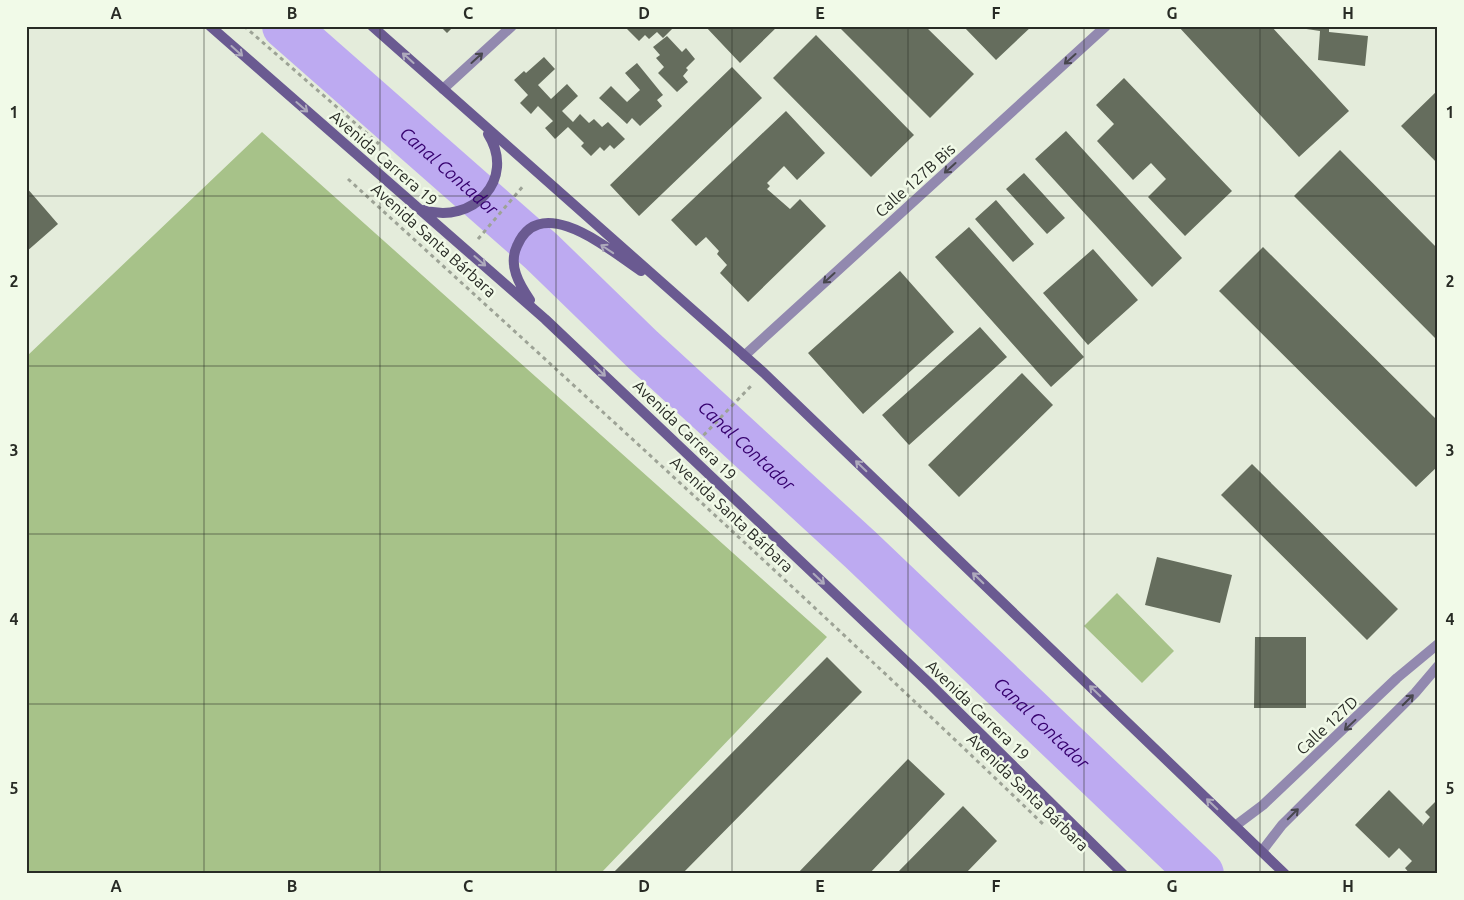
<svg xmlns="http://www.w3.org/2000/svg" width="1464" height="900" font-family="Ubuntu,sans-serif">
<style>
.green{fill:#a7c289}
.lines{fill:none;stroke-linecap:round;stroke-linejoin:round}
.river{stroke:#bdaaf1;stroke-width:46}
.building{fill:#656d5d}
.path{stroke:#9da396;stroke-width:3;stroke-dasharray:4 4;stroke-linecap:butt}
.minor{stroke:#9289af;stroke-width:10}
.secondary{stroke:#6a5a91;stroke-width:10}
.oneway{stroke:#aeaabc}
.oneway2{stroke:#48474e}
.grid{fill:none;stroke:#282b25;stroke-width:1;stroke-opacity:0.55}
.labels{text-anchor:middle;dominant-baseline:central;stroke-width:5;stroke-linejoin:round;paint-order:stroke}
.street-label{font-size:16px;fill:#282b25;stroke:#f1fae8}
.water-label{font-size:18px;font-style:italic;fill:#36006e;stroke:#f1fae8}
.neatline{fill:none;stroke:#282b25;stroke-width:2}
.grid-label{font-size:16px;text-anchor:middle;font-weight:bold;fill:#282b25}
</style>
<rect width="100%" height="100%" fill="#e4ecdb"/>
<!-- green -->
<path class="green" d="M 262,132 L 827,637 L 602,872 L 603,874 L 26,874 L 26,357 Z
M 1117,593 L 1174,651 L 1142,683 L 1084,626 Z"/>
<g class="lines">
<!-- river -->
<path class="river" id="s1" d="M 285,26 L 541,251 L 642,349 L 861,550 L 1201,874"/>
</g>
<!-- building -->
<path class="building" d="M 440,26 L 454,26 L 447,33 Z
M 630,26 L 675,26 L 663,38 L 657,32 L 649,39 L 645,35 L 639,41 L 627,29 Z
M 705,26 L 778,26 L 740,63 Z
M 838,26 L 925,26 L 974,74 L 930,118 Z
M 963,26 L 1032,26 L 996,60 Z
M 1178,26 L 1271,26 L 1349,111 L 1299,157 Z
M 1286,26 L 1329,26 L 1329,32 L 1368,36 L 1365,66 L 1318,60 L 1320,31 Z
M 816,35 L 914,135 L 871,177 L 773,78 Z
M 667,36 L 682,52 L 686,48 L 695,59 L 686,68 L 688,70 L 683,76 L 688,82 L 677,92 L 658,73 L 664,67 L 656,58 L 660,55 L 653,47 Z
M 544,57 L 555,69 L 538,85 L 551,99 L 567,84 L 578,96 L 562,111 L 573,122 L 580,114 L 589,123 L 594,119 L 602,127 L 608,122 L 625,139 L 614,149 L 610,145 L 604,151 L 600,147 L 591,156 L 581,146 L 584,143 L 568,127 L 555,139 L 545,128 L 553,121 L 538,106 L 531,114 L 520,103 L 528,95 L 514,80 L 524,71 L 526,73 Z
M 637,63 L 663,95 L 657,100 L 662,106 L 640,126 L 632,118 L 627,124 L 599,98 L 611,86 L 627,102 L 640,90 L 625,73 Z
M 732,67 L 762,98 L 639,216 L 610,185 Z
M 1124,78 L 1232,191 L 1185,236 L 1148,197 L 1166,179 L 1151,163 L 1133,180 L 1097,141 L 1114,124 L 1096,105 Z
M 1438,90 L 1438,164 L 1401,126 Z
M 786,111 L 825,153 L 797,180 L 784,166 L 767,183 L 770,186 L 767,189 L 790,209 L 800,199 L 826,226 L 748,302 L 720,273 L 727,265 L 717,254 L 719,251 L 706,237 L 696,246 L 671,220 Z
M 1066,131 L 1182,258 L 1152,287 L 1035,159 Z
M 1340,150 L 1438,249 L 1438,341 L 1294,196 Z
M 1024,173 L 1065,218 L 1047,234 L 1006,189 Z
M 26,187 L 58,224 L 26,252 Z
M 996,200 L 1034,244 L 1013,262 L 975,219 Z
M 969,227 L 1084,357 L 1051,387 L 935,257 Z
M 1263,247 L 1438,421 L 1438,466 L 1416,487 L 1219,291 Z
M 1093,249 L 1138,300 L 1088,345 L 1043,293 Z
M 900,271 L 954,332 L 863,414 L 808,353 Z
M 980,327 L 1007,357 L 909,445 L 882,415 Z
M 1022,373 L 1053,405 L 959,497 L 928,465 Z
M 1252,464 L 1398,609 L 1367,640 L 1221,495 Z
M 1157,557 L 1232,575 L 1220,623 L 1145,605 Z
M 1255,637 L 1306,637 L 1306,708 L 1254,708 Z
M 827,657 L 862,692 L 682,874 L 612,874 Z
M 908,759 L 945,794 L 869,874 L 797,874 Z
M 1389,790 L 1423,824 L 1422,826 L 1430,817 L 1425,812 L 1438,799 L 1438,874 L 1410,874 L 1405,868 L 1412,861 L 1399,848 L 1389,858 L 1355,825 Z
M 963,806 L 997,841 L 965,874 L 896,874 Z"/>
<g class="lines">
<!-- path -->
<path class="path" d="M 244,26 L 379,144
M 348,179 C 582,393 817,606 1045,826
M 478,239 L 524,185
M 698,441 L 751,386"/>
<!-- minor -->
<path class="minor" d="M 443,89 L 512,26
M 744,356 L 1106,26
M 1235,826 L 1263,805 L 1397,678 L 1438,644
M 1262,851 L 1282,825 L 1415,693 L 1438,666"/>
<!-- secondary -->
<path class="secondary" d="M 210,26 L 545,319 L 929,683 L 1123,874
M 372,26 L 764,373 L 1285,874
M 424,210 C 472,225 517,180 488,134
M 530,300 C 519,284 508,265 517,246 C 541,190 612,252 641,271"/>
</g>
<!-- one-way arrows -->
<defs><path id="oneway-shaft" d="M-6 0H5M1.5-3L5.5 0L1.5 3" fill="none" stroke-width="1.6" stroke-linecap="round" stroke-linejoin="round" transform="scale(1.25)"/></defs>
<g class="oneway">
<use href="#oneway-shaft" transform="translate(237 51) rotate(42)"/>
<use href="#oneway-shaft" transform="translate(408 58) rotate(-138)"/>
<use href="#oneway-shaft" transform="translate(302 107) rotate(41)"/>
<use href="#oneway-shaft" transform="translate(607 249) rotate(-146)"/>
<use href="#oneway-shaft" transform="translate(480 261) rotate(41)"/>
<use href="#oneway-shaft" transform="translate(600 371) rotate(44)"/>
<use href="#oneway-shaft" transform="translate(861 466) rotate(-136)"/>
<use href="#oneway-shaft" transform="translate(978 578) rotate(-136)"/>
<use href="#oneway-shaft" transform="translate(819 579) rotate(44)"/>
<use href="#oneway-shaft" transform="translate(1095 691) rotate(-136)"/>
<use href="#oneway-shaft" transform="translate(1212 804) rotate(-136)"/>
</g>
<g class="oneway2">
<use href="#oneway-shaft" transform="translate(477 58) rotate(-42)"/>
<use href="#oneway-shaft" transform="translate(1070 59) rotate(138)"/>
<use href="#oneway-shaft" transform="translate(950 168) rotate(138)"/>
<use href="#oneway-shaft" transform="translate(829 278) rotate(138)"/>
<use href="#oneway-shaft" transform="translate(1408 700) rotate(-45)"/>
<use href="#oneway-shaft" transform="translate(1350 725) rotate(137)"/>
<use href="#oneway-shaft" transform="translate(1293 814) rotate(-45)"/>
</g>
<!-- grid -->
<path class="grid" d="M 204,26 L 204,874M 380,26 L 380,874M 556,26 L 556,874M 732,26 L 732,874M 908,26 L 908,874M 1084,26 L 1084,874M 1260,26 L 1260,874M 26,196 L 1438,196M 26,366 L 1438,366M 26,534 L 1438,534M 26,704 L 1438,704"/>
<g class="labels">
<!-- street labels -->
<g class="street-label">
<text transform="translate(384 158) rotate(41)">Avenida Carrera 19</text>
<text transform="translate(915 180) rotate(-42)">Calle 127B Bis</text>
<text transform="translate(434 240) rotate(42)">Avenida Santa Bárbara</text>
<text transform="translate(685 430) rotate(44)">Avenida Carrera 19</text>
<text transform="translate(732 514) rotate(43)">Avenida Santa Bárbara</text>
<text transform="translate(978 710) rotate(44)">Avenida Carrera 19</text>
<text transform="translate(1327 725) rotate(-43)">Calle 127D</text>
<text transform="translate(1028 792) rotate(44)">Avenida Santa Bárbara</text>
</g>
<!-- water labels -->
<g class="water-label">
<text stroke="none"><textPath href="#s1" startOffset="219">Canal Contador</textPath></text>
<text stroke="none"><textPath href="#s1" startOffset="624">Canal Contador</textPath></text>
<text stroke="none"><textPath href="#s1" startOffset="1029">Canal Contador</textPath></text>
</g>
</g>
<!-- border -->
<rect width="1464" height="900" fill="none" stroke="#f1fae8" stroke-width="55"/>
<rect x="28" y="28" width="1408" height="844" class="neatline"/>
<g class="grid-label">
<text x="116" y="19">A</text>
<text x="292" y="19">B</text>
<text x="468" y="19">C</text>
<text x="644" y="19">D</text>
<text x="820" y="19">E</text>
<text x="996" y="19">F</text>
<text x="1172" y="19">G</text>
<text x="1348" y="19">H</text>
<text x="14" y="118">1</text>
<text x="1450" y="118">1</text>
<text x="14" y="287">2</text>
<text x="1450" y="287">2</text>
<text x="14" y="456">3</text>
<text x="1450" y="456">3</text>
<text x="14" y="625">4</text>
<text x="1450" y="625">4</text>
<text x="14" y="794">5</text>
<text x="1450" y="794">5</text>
<text x="116" y="892">A</text>
<text x="292" y="892">B</text>
<text x="468" y="892">C</text>
<text x="644" y="892">D</text>
<text x="820" y="892">E</text>
<text x="996" y="892">F</text>
<text x="1172" y="892">G</text>
<text x="1348" y="892">H</text>
</g>
</svg>
